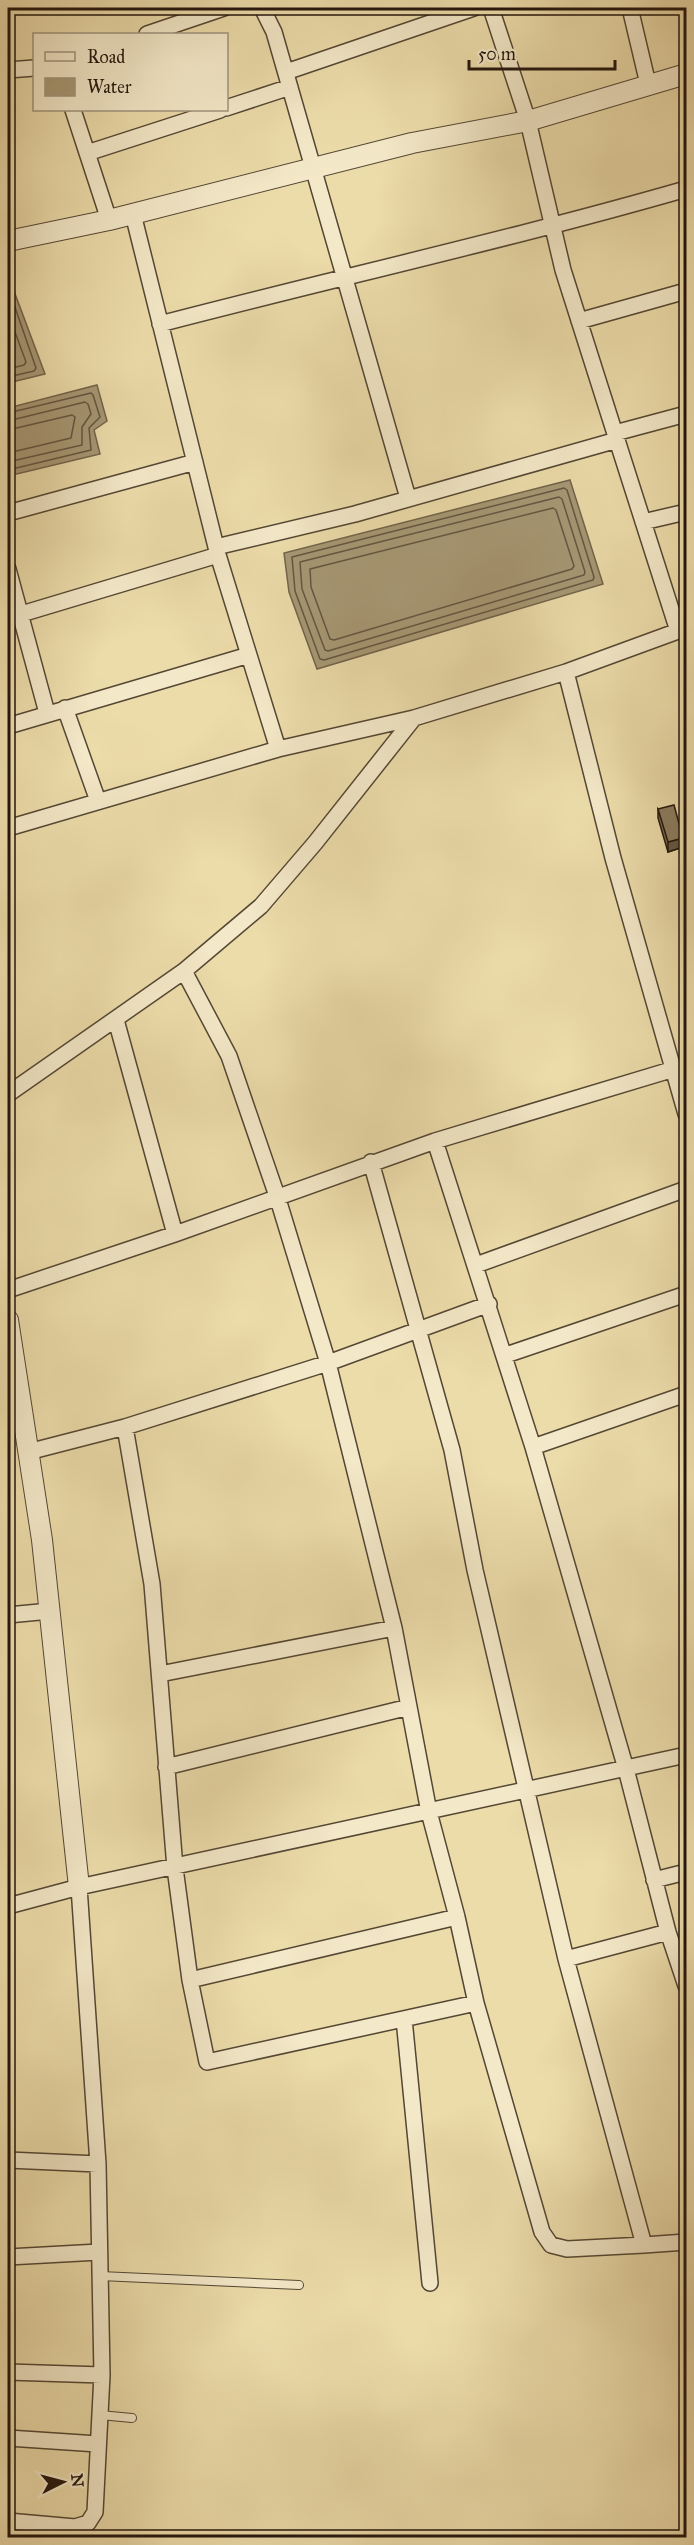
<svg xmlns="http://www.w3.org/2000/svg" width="694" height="2545" font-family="'IM FELL Great Primer',serif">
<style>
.water{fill:#a79875;stroke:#72644b;stroke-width:1.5}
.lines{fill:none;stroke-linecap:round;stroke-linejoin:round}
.shore{stroke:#645641;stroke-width:1.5}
.service-casing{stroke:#544734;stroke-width:10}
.minor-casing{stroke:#544734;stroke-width:18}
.tertiary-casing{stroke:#544734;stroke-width:22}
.service{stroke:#f3e8c8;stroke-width:8}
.minor{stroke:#f3e8c8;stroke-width:15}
.tertiary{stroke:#f3e8c8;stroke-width:20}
.wall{fill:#786b52;stroke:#22150d;stroke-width:1.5}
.shaded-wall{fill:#615742;stroke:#22150d;stroke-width:1.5}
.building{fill:#8b7c5f;stroke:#22150d;stroke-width:1.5}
</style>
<rect width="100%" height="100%" fill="#ecdcaa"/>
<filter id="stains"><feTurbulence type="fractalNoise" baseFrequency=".00333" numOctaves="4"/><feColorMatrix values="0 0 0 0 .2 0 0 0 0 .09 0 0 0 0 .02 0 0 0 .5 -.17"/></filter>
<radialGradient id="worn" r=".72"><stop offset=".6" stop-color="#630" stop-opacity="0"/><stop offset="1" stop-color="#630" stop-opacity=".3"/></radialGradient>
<!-- water -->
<path class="water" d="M 12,255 L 14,291 L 45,374 L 8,383 L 8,256 Z
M 97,385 L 107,421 L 94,430 L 100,454 L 8,476 L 8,408 Z
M 570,480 L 603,584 L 317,669 L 289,592 L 284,553 Z"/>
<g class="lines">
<!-- shore -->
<path class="shore" d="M 8,287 L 36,368 L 34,371 L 8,377
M 8,313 L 26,362 L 24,365 L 8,369
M 8,413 L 91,393 L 93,395 L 100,417 L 89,428 L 91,450 L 8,470
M 8,421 L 85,402 L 88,404 L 91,414 L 82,427 L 82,445 L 8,462
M 8,430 L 72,415 L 75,417 L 71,438 L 8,453
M 564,488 L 567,490 L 594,577 L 593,580 L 324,660 L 320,659 L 295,591 L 292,557 Z
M 559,497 L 562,499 L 585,572 L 584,575 L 328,651 L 325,650 L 302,589 L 300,562 Z
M 553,508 L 556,510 L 574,566 L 572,569 L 334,640 L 330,639 L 311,587 L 310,569 Z"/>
<defs>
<path id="service" d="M 100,2276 L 299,2285
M 100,2415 L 132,2418"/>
<path id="minor" d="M 262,8 L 274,32 L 408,498
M 491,8 L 528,121 L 563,270 L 617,440
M 630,8 L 648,84
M 147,34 L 224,8
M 8,70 L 34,68
M 286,72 L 474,8
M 226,108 L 290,87
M 73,110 L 109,220
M 87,153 L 220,110
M 579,321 L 686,291
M 160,324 C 336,278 512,239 686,189
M 615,433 L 686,414
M 8,513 L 195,462
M 643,522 L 686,512
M 216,547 L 355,514 L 617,440 L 678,631 L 566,672
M 8,569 L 47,713
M 8,618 L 218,555
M 65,708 L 98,801
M 414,718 L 566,672 L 613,858 L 686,1114
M 8,726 L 249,655
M 8,828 L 278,749 L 218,555 L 133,214
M 184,971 L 261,906 L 315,843 L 414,718 L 278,749
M 116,1020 L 175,1234
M 8,1094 L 184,971 L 229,1056 L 277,1196 L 328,1363 L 394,1628 L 429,1812 L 457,1917 L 190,1980 L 175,1868 L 152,1584 L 125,1427
M 435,1141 L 674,1069
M 371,1162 L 452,1450 L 475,1570 L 566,1959 L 668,1932
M 476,1265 L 686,1189
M 8,1290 L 175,1234 L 435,1141 L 533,1447 L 626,1769 L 668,1932 L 686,1986
M 506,1355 L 686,1294
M 533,1447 L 686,1394
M 28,1452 L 125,1427 L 328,1363 L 489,1304
M 8,1615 L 50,1611
M 160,1674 L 394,1628
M 166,1767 L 409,1707
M 654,1880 L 686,1872
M 8,1906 L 79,1887 L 686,1755
M 566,1959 L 644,2245 L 686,2242
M 190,1980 L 207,2062 L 476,2003 L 457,1917
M 476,2003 L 542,2232 L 551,2245 L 567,2249 L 644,2245
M 404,2019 L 430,2283
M 8,2160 L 98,2164
M 8,2257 L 99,2252
M 8,2372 L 102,2375
M 8,2438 L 98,2444
M 8,2521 L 75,2527 L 88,2523 L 95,2512 L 102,2375 L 98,2164 L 79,1887"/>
<path id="tertiary" d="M 8,241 L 109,220 L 412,143 L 528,121 L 686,74
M 8,1320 L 42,1540 L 79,1887"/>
</defs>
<!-- service casing -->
<use href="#service" class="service-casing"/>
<!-- minor casing -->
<use href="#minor" class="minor-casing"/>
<!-- tertiary casing -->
<use href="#tertiary" class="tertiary-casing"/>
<!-- service -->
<use href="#service" class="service"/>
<!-- minor -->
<use href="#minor" class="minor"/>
<!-- tertiary -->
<use href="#tertiary" class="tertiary"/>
</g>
<!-- wall -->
<path class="wall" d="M 658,809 L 683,847 L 668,852 L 658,818 Z"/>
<!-- shaded-wall -->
<path class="shaded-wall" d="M 683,838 L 683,847 L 668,852 L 668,842 Z"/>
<!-- building -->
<path class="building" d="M 674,805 L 683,838 L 668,842 L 658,809 Z"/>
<!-- margin -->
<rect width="694" height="2545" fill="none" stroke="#ecdcaa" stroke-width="30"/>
<rect x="9" y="9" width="676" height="2527" fill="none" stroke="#22150d" stroke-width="3"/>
<rect x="15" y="15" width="664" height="2515" fill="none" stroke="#22150d" stroke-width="1.5"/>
<!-- legend -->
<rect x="33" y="33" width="195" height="78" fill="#f3e8c8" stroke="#9f947d" stroke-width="1.5"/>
<rect x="45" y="52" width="30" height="9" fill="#f3e8c8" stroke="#9f947d" stroke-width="1.5"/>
<text x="87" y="63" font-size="18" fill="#22150d">Road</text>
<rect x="45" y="78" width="30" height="18" fill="#a79875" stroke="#9f947d" stroke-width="1.5"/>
<text x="87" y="93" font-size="18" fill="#22150d">Water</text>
<!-- north arrow -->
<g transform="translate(63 2482) rotate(84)" stroke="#f3e8c8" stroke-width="4.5" paint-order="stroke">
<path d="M0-4.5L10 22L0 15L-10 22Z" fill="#22150d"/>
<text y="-9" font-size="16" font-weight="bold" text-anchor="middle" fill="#22150d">N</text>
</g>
<!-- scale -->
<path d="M469 60v9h146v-9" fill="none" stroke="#22150d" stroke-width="3"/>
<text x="478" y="60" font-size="18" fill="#22150d" stroke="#f3e8c8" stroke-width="4.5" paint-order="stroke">50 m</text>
<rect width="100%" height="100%" filter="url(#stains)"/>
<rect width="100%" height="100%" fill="url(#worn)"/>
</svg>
